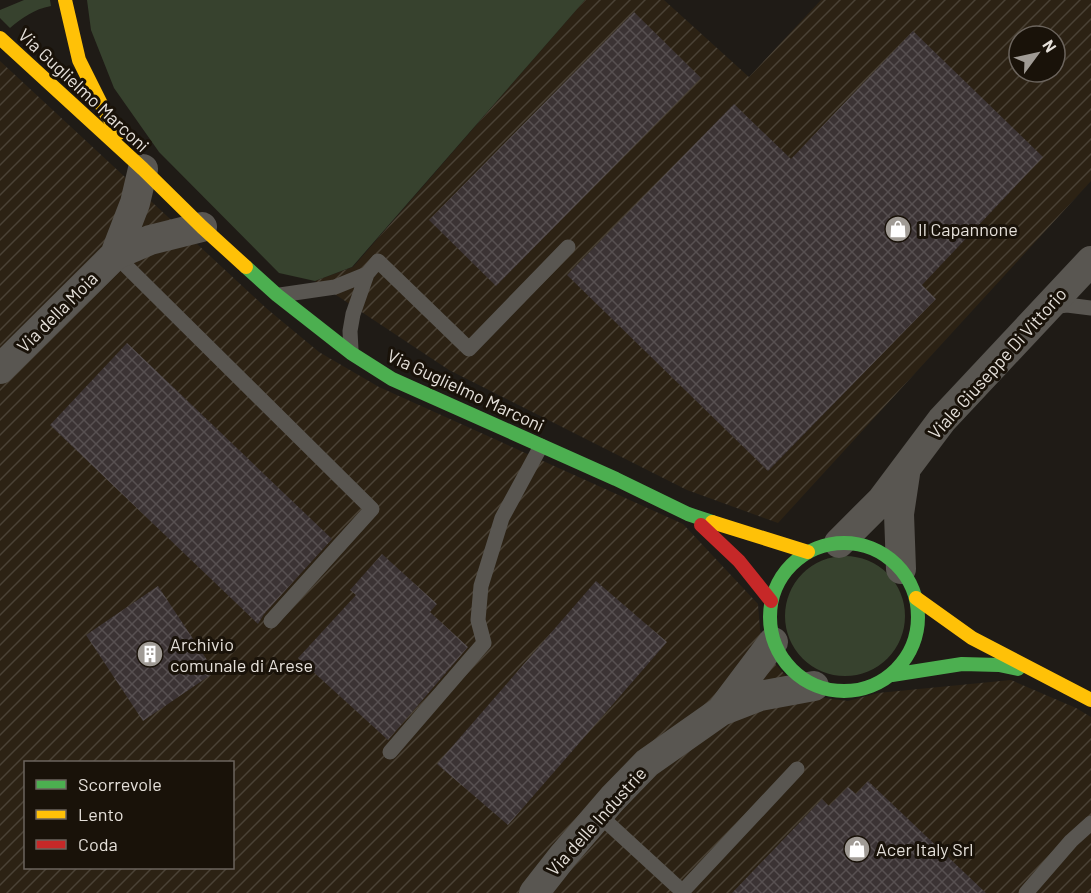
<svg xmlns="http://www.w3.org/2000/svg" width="1091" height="893" font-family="Barlow,sans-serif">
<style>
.industrial{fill:url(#industrial-furrows);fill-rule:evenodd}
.grass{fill:#37422e}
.building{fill:url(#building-cross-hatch)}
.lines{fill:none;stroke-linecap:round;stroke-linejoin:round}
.lane{stroke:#595651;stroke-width:15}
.street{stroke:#595651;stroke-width:30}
.fast{stroke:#4caf50;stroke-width:14}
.slow{stroke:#ffc107;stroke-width:14}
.jam{stroke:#c62828;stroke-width:14}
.labels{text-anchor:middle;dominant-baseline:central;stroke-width:6;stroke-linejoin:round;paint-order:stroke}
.street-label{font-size:18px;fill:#e5e0da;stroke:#191209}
.poi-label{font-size:18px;fill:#e5e0da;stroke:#191209;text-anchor:start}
</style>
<defs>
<pattern id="industrial-furrows" width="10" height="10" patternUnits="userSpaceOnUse" patternTransform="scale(1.5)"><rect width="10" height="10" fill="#2c2214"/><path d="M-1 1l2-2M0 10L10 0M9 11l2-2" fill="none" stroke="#4a4236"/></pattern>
<pattern id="building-cross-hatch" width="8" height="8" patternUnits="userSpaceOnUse" patternTransform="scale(1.5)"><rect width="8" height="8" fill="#3b3334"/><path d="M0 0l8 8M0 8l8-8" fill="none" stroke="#575051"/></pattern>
</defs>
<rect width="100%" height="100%" fill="#1f1b16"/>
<!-- industrial -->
<path class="industrial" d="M 585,0 L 664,0 L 749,77 L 821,0 L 1091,0 L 1091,181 L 778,523 L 687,490 L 449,370 L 315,281 L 353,267 ZM 1019,36 L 1055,36 L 1055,72 L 1019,72 Z
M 0,61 L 266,308 L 319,352 L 379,387 L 683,524 L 758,604 L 760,630 L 771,659 L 786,676 L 817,697 L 848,701 L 878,693 L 1011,680 L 1076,708 L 1091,717 L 1091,893 L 0,893 ZM 26,762 L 232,762 L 232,868 L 26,868 Z"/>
<!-- grass -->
<path class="grass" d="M 24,0 L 50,0 L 51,6 C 34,9 22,18 10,28 L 0,18 L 0,10 Z
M 87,0 L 585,0 L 352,267 L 315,281 L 279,273 L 159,152 L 114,88 L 91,30 Z
M785 616a60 60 0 1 1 120 0a60 60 0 1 1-120 0Z"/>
<!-- building -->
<path class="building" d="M 634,12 L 701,78 L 496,286 L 429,220 Z
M 913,31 L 1043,157 L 922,285 L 936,299 L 768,471 L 567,275 L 734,104 L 791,159 Z
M 127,343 L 332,539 L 264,614 L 258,624 L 50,425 Z
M 382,554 L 437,604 L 430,612 L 468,647 L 388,740 L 298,658 L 356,595 L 350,590 Z
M 596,581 L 667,642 L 508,825 L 437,764 Z
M 158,586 L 215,672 L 143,721 L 86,635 Z
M 868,781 L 986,893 L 732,893 L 822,799 L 829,806 L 848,787 L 856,794 Z"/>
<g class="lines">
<!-- lane -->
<path class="lane" d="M 115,255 L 372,509 L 271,621
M 280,295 L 335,287 L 367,274
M 1051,307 L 1067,305 L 1091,308
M 351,350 L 350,331 L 353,314 L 367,274 L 378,261 L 469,349 L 568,247
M 390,752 L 484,643 L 478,620 L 481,586 L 502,518 L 541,446
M 598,814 L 683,892
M 681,893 L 797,769
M 1026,893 L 1071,841 L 1091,823"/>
<!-- street -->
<path class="street" d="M 115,255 L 135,203 L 143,169
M 0,369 L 115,255 L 150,240 L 202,227
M 839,543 L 882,500 L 942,420 L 1091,261
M 901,569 L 899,514 L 905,474
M 721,711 L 773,642
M 534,893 L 563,856 L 613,798 L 647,763 L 721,711 L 760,696 L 814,686"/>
<!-- fast -->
<path class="fast" d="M 246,267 L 277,295 L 351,353 L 392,379 L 616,479 L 688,514 L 712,522
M770 617a74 74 0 1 1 148 0a74 74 0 1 1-148 0Z
M 892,675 L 962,664 L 999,665 L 1018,669"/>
<!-- slow -->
<path class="slow" d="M 65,0 L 79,60 L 105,112 L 119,133
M 0,38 L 143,169 L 202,227 L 246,267
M 712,522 L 808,552
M 916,598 L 972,638 L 1091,700"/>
<!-- jam -->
<path class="jam" d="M 701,525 L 739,561 L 771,601"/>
</g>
<!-- icons -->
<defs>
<symbol id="shop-disc" viewBox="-11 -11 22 22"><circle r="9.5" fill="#a09b95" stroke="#191209"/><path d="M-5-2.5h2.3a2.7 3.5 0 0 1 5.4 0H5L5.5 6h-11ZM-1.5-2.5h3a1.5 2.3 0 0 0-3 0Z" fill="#fff"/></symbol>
<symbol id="building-disc" viewBox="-11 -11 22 22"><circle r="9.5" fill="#a09b95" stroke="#191209"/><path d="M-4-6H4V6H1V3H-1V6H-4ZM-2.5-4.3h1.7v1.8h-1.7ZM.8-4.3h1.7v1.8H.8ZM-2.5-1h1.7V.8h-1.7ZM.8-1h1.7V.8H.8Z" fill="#fff"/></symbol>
</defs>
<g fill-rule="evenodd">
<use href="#shop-disc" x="883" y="214" width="30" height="30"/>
<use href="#building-disc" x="135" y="639" width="30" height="30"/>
<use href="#shop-disc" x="842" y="834" width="30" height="30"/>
</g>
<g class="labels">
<!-- street labels -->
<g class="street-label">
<text transform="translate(84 90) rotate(43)">Via Guglielmo Marconi</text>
<text transform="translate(57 312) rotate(-45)">Via della Moia</text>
<text transform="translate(997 363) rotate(-48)">Viale Giuseppe Di Vittorio</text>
<text transform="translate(466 390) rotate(25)">Via Guglielmo Marconi</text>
<text transform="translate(596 821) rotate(-48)">Via delle Industrie</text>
</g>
<!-- poi labels -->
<g class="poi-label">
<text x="918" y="229">Il Capannone</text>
<text x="170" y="644">Archivio<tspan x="170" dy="21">comunale di Arese</tspan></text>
<text x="876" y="849">Acer Italy Srl</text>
</g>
</g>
<!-- legend -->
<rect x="24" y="761" width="210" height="108" fill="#191209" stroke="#6b645d" stroke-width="1.5"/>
<rect x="36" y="780" width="30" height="9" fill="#4caf50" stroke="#6b645d" stroke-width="1.5"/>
<text x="78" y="791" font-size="18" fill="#e5e0da">Scorrevole</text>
<rect x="36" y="810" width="30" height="9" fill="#ffc107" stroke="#6b645d" stroke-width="1.5"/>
<text x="78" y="821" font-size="18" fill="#e5e0da">Lento</text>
<rect x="36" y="840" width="30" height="9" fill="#c62828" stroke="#6b645d" stroke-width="1.5"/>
<text x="78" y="851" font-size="18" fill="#e5e0da">Coda</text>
<!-- north arrow -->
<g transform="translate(1037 54) rotate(57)"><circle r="28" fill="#191209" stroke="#6b645d" stroke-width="1.5"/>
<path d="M0-4.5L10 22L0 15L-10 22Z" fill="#a09b95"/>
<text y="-9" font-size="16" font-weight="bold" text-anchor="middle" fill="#e5e0da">N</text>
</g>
</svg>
